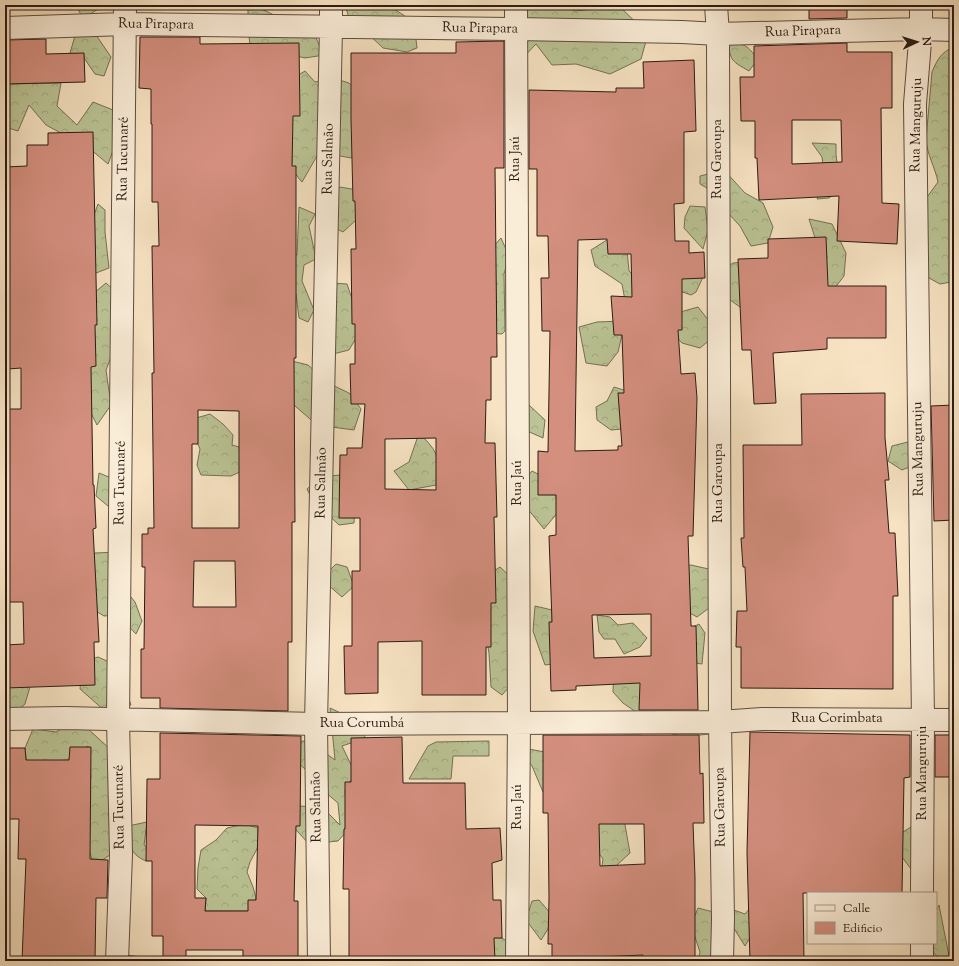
<svg xmlns="http://www.w3.org/2000/svg" width="959" height="966" font-family="'Sorts Mill Goudy',serif">
<style>
.forest{fill:url(#forest-crowns);stroke:#747054}
.building{fill:#d48f7f;stroke:#2c1b14;fill-rule:evenodd}
.lines{fill:none;stroke-linecap:round;stroke-linejoin:round}
.minor-casing{stroke:#5f4d40;stroke-width:24}
.minor{stroke:#faedd8;stroke-width:22}
.labels{text-anchor:middle;dominant-baseline:central;stroke-width:3.5;stroke-linejoin:round;paint-order:stroke}
.street-label{font-size:14px;fill:#2c1b14;stroke:#faedd8}
</style>
<defs>
<pattern id="forest-crowns" width="20" height="18" patternUnits="userSpaceOnUse"><rect width="20" height="18" fill="#bbc495"/><path d="M2 6a3 3 0 1 1 6 0M12 15a3 3 0 1 1 6 0" fill="none" stroke="#a1a880"/></pattern>
</defs>
<rect width="100%" height="100%" fill="#f7e3c3"/>
<filter id="stains"><feTurbulence type="fractalNoise" baseFrequency=".005" numOctaves="4"/><feColorMatrix values="0 0 0 0 .2 0 0 0 0 .09 0 0 0 0 .02 0 0 0 .5 -.17"/></filter>
<radialGradient id="worn" r=".72"><stop offset=".6" stop-color="#630" stop-opacity="0"/><stop offset="1" stop-color="#630" stop-opacity=".3"/></radialGradient>
<!-- forest -->
<path class="forest" d="M 76,5 L 104,5 L 83,19 Z
M 248,5 L 253,5 L 314,34 L 324,55 L 305,58 L 279,52 L 251,53 L 248,28 Z
M 345,5 L 388,5 L 414,22 L 417,48 L 407,52 L 383,48 L 362,28 L 352,27 Z
M 529,5 L 560,5 L 575,11 L 619,6 L 648,34 L 641,59 L 610,74 L 576,64 L 552,65 L 536,44 L 517,64 L 508,55 L 500,41 L 524,22 Z
M 96,35 L 111,57 L 104,76 L 95,74 L 82,55 L 70,53 L 75,36 Z
M 728,43 C 746,43 747,46 758,59 L 749,71 C 732,61 731,62 728,43 Z
M 954,47 L 954,79 L 950,92 L 951,103 L 954,112 L 954,189 L 951,207 L 954,217 L 954,274 L 951,282 L 940,284 L 929,278 L 923,256 L 925,200 L 938,182 C 935,167 927,154 926,140 L 932,72 C 937,60 941,52 954,47 Z
M 305,71 L 315,82 L 333,78 L 349,83 L 364,98 L 366,134 L 351,158 L 335,155 L 321,149 L 302,182 L 290,168 L 292,163 L 290,80 Z
M 61,83 L 57,106 L 77,125 L 93,102 L 113,110 L 117,140 L 108,164 L 89,148 L 46,125 L 29,105 L 18,131 L 5,127 L 5,94 L 7,84 Z
M 812,143 L 836,144 L 836,155 L 841,189 L 829,198 L 817,199 L 824,174 L 822,157 Z
M 724,170 L 745,193 L 763,203 L 773,227 L 768,243 L 751,246 L 740,226 L 728,213 L 722,197 L 700,184 L 700,176 Z
M 340,187 L 363,191 L 356,220 L 343,232 L 335,228 L 331,195 Z
M 98,204 L 105,210 L 105,232 L 109,268 L 96,273 L 86,259 L 94,215 Z
M 690,206 L 705,207 L 708,230 L 703,249 L 684,228 L 685,217 Z
M 299,207 L 315,214 L 309,226 L 316,259 L 304,265 L 302,281 L 314,310 L 308,322 L 299,318 L 296,294 L 280,261 L 297,255 Z
M 809,219 L 832,224 L 846,253 L 844,276 L 824,302 L 809,293 L 827,258 L 816,241 Z
M 650,230 L 704,275 L 696,292 L 691,295 L 662,285 Z
M 501,238 L 509,256 L 504,274 L 505,331 L 502,334 L 488,333 L 485,256 Z
M 610,238 L 627,250 L 629,271 L 647,288 L 624,326 L 618,352 L 607,366 L 586,363 L 579,327 L 597,322 L 623,321 L 626,306 L 622,284 L 595,266 L 591,250 Z
M 745,262 L 754,295 L 740,307 L 723,295 L 723,270 L 733,263 Z
M 106,283 L 119,295 L 118,339 L 106,370 L 111,405 L 97,425 L 87,405 L 88,298 Z
M 332,283 L 347,284 L 362,328 L 349,350 L 329,355 Z
M 698,307 L 709,321 L 712,338 L 700,348 L 682,343 L 669,329 L 672,317 L 684,311 Z
M 292,361 L 308,365 L 328,383 L 349,393 L 361,409 L 354,430 L 317,425 L 287,399 Z
M 614,387 L 630,392 L 622,429 L 611,430 L 597,420 L 596,407 L 607,401 Z
M 529,405 L 545,420 L 543,438 L 525,430 L 520,406 Z
M 210,414 L 223,424 L 233,435 L 232,445 L 239,447 L 242,471 L 231,476 L 201,475 L 197,465 L 200,449 L 193,432 L 193,419 Z
M 419,433 C 440,454 439,456 436,485 L 409,490 L 394,471 L 409,462 Z
M 912,441 L 912,466 L 902,470 L 888,461 L 892,446 Z
M 532,471 L 553,482 L 559,511 L 544,529 L 527,508 L 521,485 Z
M 99,473 L 124,483 L 124,500 L 108,506 L 96,496 Z
M 340,475 L 355,505 L 354,523 L 339,525 L 312,499 L 307,489 L 321,477 Z
M 118,552 L 118,581 L 135,602 L 142,621 L 136,634 L 118,615 L 104,616 L 91,608 L 79,577 L 95,553 Z
M 336,564 L 347,567 L 354,586 L 342,597 L 327,584 L 329,571 Z
M 691,565 L 713,570 L 717,602 L 697,617 L 679,607 L 671,569 Z
M 500,567 L 516,582 L 518,677 L 502,695 L 491,687 L 489,653 L 485,630 L 486,576 Z
M 535,606 L 552,610 L 552,664 L 545,665 L 533,631 Z
M 597,615 L 610,617 L 618,625 L 633,623 L 647,638 L 640,647 L 624,654 L 615,639 L 604,639 L 599,632 Z
M 699,624 L 705,633 L 702,664 L 686,662 L 691,628 Z
M 98,657 L 118,666 L 131,705 L 105,711 L 80,689 L 82,662 Z
M 614,664 L 673,705 L 669,716 L 709,721 L 709,734 L 682,737 L 660,730 L 640,733 L 642,755 L 626,749 L 625,724 L 646,719 L 623,703 L 613,692 Z
M 5,666 L 34,673 L 25,704 L 15,713 L 5,713 Z
M 330,708 L 347,716 L 366,738 L 342,746 L 355,773 L 345,791 L 349,829 L 338,841 L 309,844 L 287,820 L 298,806 L 322,807 L 340,825 L 338,803 L 325,792 L 312,775 L 290,756 L 298,742 L 315,739 L 324,752 L 335,760 Z
M 65,727 L 86,727 L 111,750 L 114,852 L 94,866 L 85,836 L 79,806 L 91,777 L 88,746 L 55,768 L 29,784 L 25,748 L 33,729 L 56,732 Z
M 489,741 L 489,756 L 453,756 L 451,779 L 409,779 L 428,746 L 436,742 Z
M 518,747 L 550,753 L 561,786 L 543,792 L 532,766 Z
M 622,808 L 630,853 L 617,865 L 625,886 L 602,866 L 603,859 L 591,843 L 587,813 Z
M 147,822 L 144,845 L 154,854 L 146,861 C 129,854 128,842 128,826 Z
M 245,824 L 258,828 L 258,847 L 250,862 L 247,872 L 253,887 L 256,898 L 251,911 L 205,911 L 206,898 L 197,889 L 198,868 L 201,850 L 216,840 L 227,828 Z
M 916,824 L 922,848 L 911,869 L 902,857 L 898,835 Z
M 539,900 L 552,915 L 548,929 L 541,940 L 526,920 L 532,901 Z
M 939,905 L 950,961 C 937,961 934,953 928,943 L 936,943 L 936,911 Z
M 751,907 L 754,931 L 745,946 L 728,919 L 731,909 L 745,914 Z
M 698,908 L 721,914 L 712,961 L 698,961 L 700,952 L 691,925 Z
M 489,937 L 502,938 L 511,944 L 512,961 L 495,961 L 491,956 Z
M 126,955 L 156,959 L 157,961 L 124,961 Z"/>
<!-- building -->
<path class="building" d="M 809,5 L 847,5 L 847,18 L 809,19 Z
M 140,37 L 200,37 L 200,44 L 299,43 L 300,116 L 293,116 L 292,166 L 296,166 L 296,358 L 294,358 L 295,522 L 292,522 L 292,642 L 288,642 L 288,711 L 160,708 L 160,698 L 141,698 L 141,649 L 144,649 L 145,567 L 142,567 L 142,534 L 148,534 L 148,528 L 154,528 L 152,373 L 154,373 L 152,246 L 159,246 L 158,202 L 152,202 L 152,124 L 151,124 L 151,89 L 139,88 ZM 198,410 L 239,411 L 239,528 L 192,528 L 192,444 L 198,444 ZM 194,561 L 235,561 L 236,607 L 193,607 Z
M 46,39 L 46,54 L 84,53 L 85,82 L 5,84 L 5,40 Z
M 504,41 L 504,168 L 495,168 L 497,357 L 491,357 L 491,400 L 486,400 L 485,443 L 495,443 L 497,517 L 494,517 L 496,603 L 491,603 L 491,647 L 486,647 L 486,695 L 422,695 L 422,641 L 378,642 L 378,693 L 345,694 L 344,646 L 352,646 L 352,571 L 360,571 L 360,518 L 339,518 L 340,455 L 347,455 L 347,448 L 362,448 L 365,404 L 351,404 L 350,364 L 355,364 L 355,324 L 352,324 L 351,249 L 356,249 L 355,201 L 353,201 L 351,119 L 351,53 L 456,53 L 456,42 ZM 436,438 L 436,490 L 385,489 L 385,439 Z
M 847,43 L 847,52 L 892,52 L 892,108 L 881,108 L 882,203 L 899,204 L 897,244 L 837,241 L 839,196 L 759,200 L 757,158 L 755,158 L 755,121 L 741,121 L 740,77 L 754,77 L 754,46 ZM 792,120 L 841,120 L 842,162 L 792,164 Z
M 694,60 L 696,131 L 684,132 L 684,203 L 674,204 L 675,241 L 689,241 L 689,253 L 704,252 L 705,278 L 682,279 L 682,330 L 678,330 L 681,374 L 695,373 L 697,398 L 693,536 L 688,536 L 691,626 L 696,626 L 698,710 L 639,710 L 640,683 L 576,686 L 576,690 L 551,691 L 549,622 L 552,622 L 549,536 L 556,535 L 556,495 L 538,495 L 538,451 L 548,452 L 550,331 L 542,331 L 541,278 L 549,278 L 548,236 L 537,236 L 537,169 L 529,169 L 529,90 L 616,92 L 616,88 L 644,88 L 643,62 ZM 607,239 L 608,254 L 631,254 L 632,297 L 611,296 L 614,335 L 622,335 L 624,393 L 618,393 L 622,446 L 618,446 L 618,450 L 575,451 L 578,240 ZM 651,614 L 651,656 L 594,658 L 592,615 Z
M 93,132 L 97,325 L 95,325 L 96,366 L 91,367 L 93,485 L 94,485 L 96,528 L 93,529 L 99,642 L 94,642 L 95,685 L 5,688 L 5,645 L 24,644 L 23,602 L 5,602 L 5,409 L 21,409 L 21,368 L 8,369 L 7,330 L 5,330 L 5,167 L 27,166 L 27,145 L 48,145 L 48,133 Z
M 826,237 L 828,286 L 886,286 L 886,338 L 827,338 L 827,349 L 773,353 L 776,403 L 754,404 L 751,350 L 742,350 L 738,259 L 768,258 L 768,239 Z
M 885,393 L 885,438 L 889,480 L 885,480 L 889,533 L 895,533 L 898,596 L 893,596 L 893,689 L 741,688 L 741,647 L 736,647 L 737,611 L 747,611 L 745,567 L 743,567 L 741,538 L 744,538 L 743,445 L 802,445 L 801,394 Z
M 954,405 L 954,520 L 934,521 L 931,406 Z
M 750,732 L 910,735 L 910,777 L 904,778 L 902,893 L 803,893 L 804,961 L 750,961 L 747,852 Z
M 160,733 L 301,736 L 300,826 L 296,826 L 294,901 L 298,901 L 298,961 L 243,961 L 243,950 L 186,950 L 186,961 L 163,961 L 163,936 L 152,936 L 152,861 L 146,861 L 147,779 L 160,779 ZM 195,825 L 258,826 L 256,900 L 248,900 L 248,911 L 205,911 L 206,898 L 195,898 Z
M 543,735 L 699,735 L 700,774 L 703,773 L 704,823 L 693,823 L 695,877 L 695,961 L 643,961 L 643,955 L 576,958 L 576,961 L 552,961 L 552,944 L 548,944 L 549,898 L 548,813 L 543,813 ZM 599,824 L 644,824 L 645,864 L 600,866 Z
M 935,735 L 954,735 L 954,777 L 935,777 Z
M 402,737 L 403,783 L 465,783 L 466,829 L 500,828 L 502,860 L 492,863 L 493,900 L 501,900 L 502,938 L 494,938 L 495,961 L 349,961 L 349,889 L 343,889 L 344,829 L 345,829 L 345,782 L 351,782 L 351,738 Z
M 70,747 L 91,747 L 90,859 L 108,860 L 107,898 L 96,898 L 95,961 L 22,961 L 26,859 L 18,859 L 19,819 L 5,819 L 5,748 L 25,748 L 26,760 L 69,760 Z"/>
<g class="lines">
<defs>
<path id="minor" d="M 516,5 L 519,723 L 517,961
M 716,5 L 718,34 L 720,722 L 723,919 L 722,961
M 921,5 L 921,29 L 915,104 L 923,719 L 922,893
M 5,28 L 125,24 L 516,29 L 682,32 L 718,34 L 921,29 L 954,30
M 5,719 L 65,718 L 316,724 L 720,722 L 762,719 L 954,720
M 117,961 L 121,854 L 118,720 L 125,5
M 319,961 L 316,724 L 331,28 L 331,5
M 922,961 L 922,943"/>
</defs>
<!-- minor casing -->
<use href="#minor" class="minor-casing"/>
<!-- minor -->
<use href="#minor" class="minor"/>
</g>
<g class="labels">
<!-- street labels -->
<g class="street-label">
<text transform="translate(156 25) rotate(1)">Rua Pirapara</text>
<text transform="translate(480 29) rotate(1)">Rua Pirapara</text>
<text transform="translate(803 32) rotate(-2)">Rua Pirapara</text>
<text transform="translate(917 125) rotate(-89)">Rua Manguruju</text>
<text transform="translate(124 159) rotate(-89)">Rua Tucunaré</text>
<text transform="translate(329 159) rotate(-89)">Rua Salmão</text>
<text transform="translate(516 159) rotate(-90)">Rua Jaú</text>
<text transform="translate(718 159) rotate(-90)">Rua Garoupa</text>
<text transform="translate(919 449) rotate(-91)">Rua Manguruju</text>
<text transform="translate(121 483) rotate(-89)">Rua Tucunaré</text>
<text transform="translate(322 483) rotate(-89)">Rua Salmão</text>
<text transform="translate(518 483) rotate(-90)">Rua Jaú</text>
<text transform="translate(719 483) rotate(-90)">Rua Garoupa</text>
<text x="837" y="719">Rua Corimbata</text>
<text x="362" y="724">Rua Corumbá</text>
<text transform="translate(923 773) rotate(-90)">Rua Manguruju</text>
<text transform="translate(120 807) rotate(-91)">Rua Tucunaré</text>
<text transform="translate(317 807) rotate(-91)">Rua Salmão</text>
<text transform="translate(518 807) rotate(-90)">Rua Jaú</text>
<text transform="translate(721 807) rotate(-91)">Rua Garoupa</text>
</g>
</g>
<!-- margin -->
<rect width="959" height="966" fill="none" stroke="#f7e3c3" stroke-width="20"/>
<rect x="6" y="6" width="947" height="954" fill="none" stroke="#2c1b14" stroke-width="2"/>
<rect x="10" y="10" width="939" height="946" fill="none" stroke="#2c1b14"/>
<!-- legend -->
<rect x="807" y="892" width="130" height="52" fill="#faedd8" stroke="#a8998a"/>
<rect x="815" y="905" width="20" height="6" fill="#faedd8" stroke="#a8998a"/>
<text x="843" y="912" font-size="12" fill="#2c1b14">Calle</text>
<rect x="815" y="922" width="20" height="12" fill="#d48f7f" stroke="#a8998a"/>
<text x="843" y="932" font-size="12" fill="#2c1b14">Edificio</text>
<!-- north arrow -->
<g transform="translate(917 42) rotate(86)" stroke="#faedd8" stroke-width="3" paint-order="stroke">
<path d="M0-3L7 15L0 10L-7 15Z" fill="#2c1b14"/>
<text y="-6" font-size="11" font-weight="bold" text-anchor="middle" fill="#2c1b14">N</text>
</g>
<rect width="100%" height="100%" filter="url(#stains)"/>
<rect width="100%" height="100%" fill="url(#worn)"/>
</svg>
